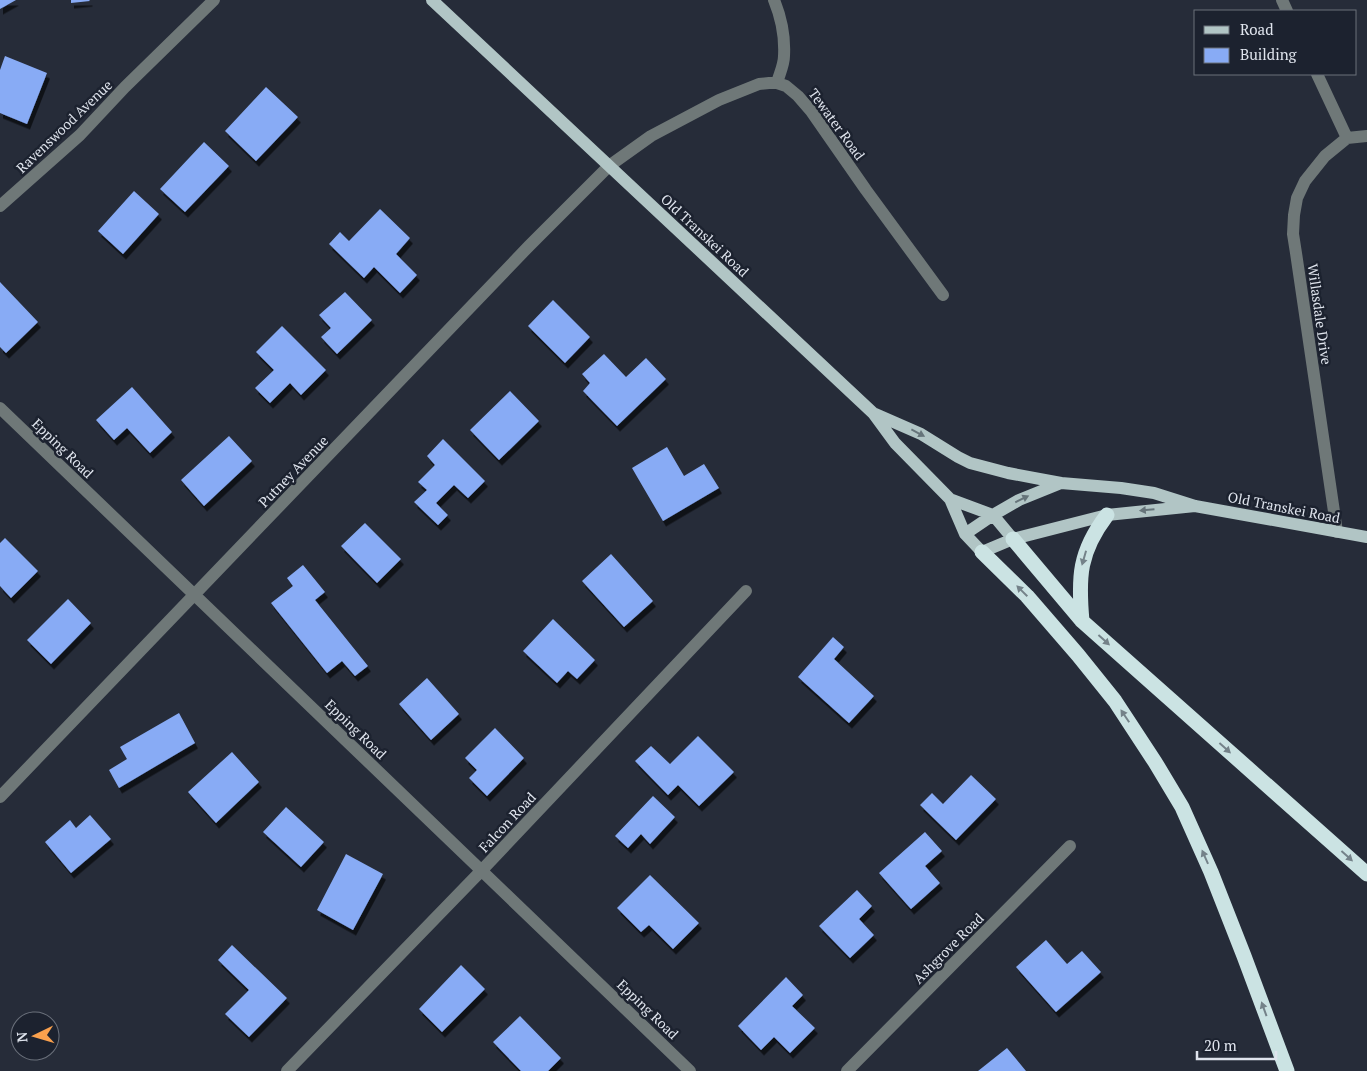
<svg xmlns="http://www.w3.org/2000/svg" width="1367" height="1071" font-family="'PT Serif',serif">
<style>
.building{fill:#88abf5;filter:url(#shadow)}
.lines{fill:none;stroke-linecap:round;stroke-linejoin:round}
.minor{stroke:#6f7878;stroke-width:12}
.major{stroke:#b1c5c5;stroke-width:12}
.highway{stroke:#cbe3e3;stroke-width:15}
.oneway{fill:#66747a}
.oneway2{fill:#748289}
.labels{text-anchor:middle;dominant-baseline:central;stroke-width:5;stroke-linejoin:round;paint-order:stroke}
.street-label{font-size:14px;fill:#dfe4ed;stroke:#1c222f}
</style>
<defs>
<filter id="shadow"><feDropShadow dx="3" dy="5.5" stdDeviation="0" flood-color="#0009"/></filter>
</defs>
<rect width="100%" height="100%" fill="#262c39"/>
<!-- building -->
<path class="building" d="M 0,0 L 16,0 L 0,9 Z
M 71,0 L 89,0 L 90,1 L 71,3 Z
M 5,56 L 47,73 L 27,124 L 0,113 L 0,70 Z
M 266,87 L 298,117 L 256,161 L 225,131 Z
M 204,142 L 229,166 L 185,212 L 160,189 Z
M 134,191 L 159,214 L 123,254 L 98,231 Z
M 380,209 L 410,238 L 396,254 L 417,275 L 400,293 L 374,267 L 364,278 L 329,244 L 340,232 L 349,241 Z
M 0,282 L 38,322 L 6,353 L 0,347 Z
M 345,292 L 372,320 L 337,354 L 321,337 L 331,328 L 319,315 Z
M 553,300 L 590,337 L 565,363 L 528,326 Z
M 282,326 L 326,370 L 301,395 L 290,383 L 270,403 L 255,388 L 274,370 L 256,352 Z
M 604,354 L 626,377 L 646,358 L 666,379 L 617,426 L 583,391 L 590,383 L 582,374 Z
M 132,387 L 172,432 L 150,453 L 127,428 L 114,440 L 96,420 Z
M 510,391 L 539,421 L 499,460 L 470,430 Z
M 229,436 L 252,461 L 204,506 L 181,480 Z
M 443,439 L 485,481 L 468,498 L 454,485 L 436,503 L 448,515 L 438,525 L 414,502 L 427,490 L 418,482 L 435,465 L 427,456 Z
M 667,447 L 684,476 L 704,464 L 719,488 L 663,521 L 632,468 Z
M 365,523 L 401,559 L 377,583 L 341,546 Z
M 5,538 L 38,571 L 11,598 L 0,586 L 0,543 Z
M 611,554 L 653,601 L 624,627 L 582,581 Z
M 303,565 L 325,592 L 315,600 L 368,666 L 355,676 L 342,661 L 327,673 L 271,603 L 293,586 L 287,578 Z
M 68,599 L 91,623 L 51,664 L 27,640 Z
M 553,619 L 595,660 L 577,679 L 568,671 L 557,683 L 523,651 Z
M 833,637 L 844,647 L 834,659 L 874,696 L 849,723 L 798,677 Z
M 427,678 L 459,714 L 431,740 L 399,704 Z
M 179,713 L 195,743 L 119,788 L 109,770 L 127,759 L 120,747 Z
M 495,728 L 524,758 L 487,796 L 469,778 L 477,770 L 465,758 Z
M 698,736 L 734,772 L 699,806 L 678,785 L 668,795 L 635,761 L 651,746 L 670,764 Z
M 232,752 L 259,782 L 216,823 L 188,792 Z
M 971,775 L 996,799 L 956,840 L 920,805 L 932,793 L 943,804 Z
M 653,796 L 675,817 L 650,844 L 641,834 L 628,848 L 615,836 Z
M 286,807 L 324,842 L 301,867 L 263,832 Z
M 90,815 L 111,839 L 71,873 L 45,842 L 70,820 L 76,828 Z
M 925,832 L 942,851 L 925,866 L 940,883 L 911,909 L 879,873 Z
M 346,854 L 383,874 L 353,930 L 317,910 Z
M 650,875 L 699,923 L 673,949 L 649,925 L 641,932 L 617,908 Z
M 857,890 L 872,906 L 859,919 L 874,935 L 850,958 L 819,926 Z
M 1046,940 L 1067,964 L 1082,951 L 1101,972 L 1056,1012 L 1016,967 Z
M 232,945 L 287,998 L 249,1037 L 225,1014 L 249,990 L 218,960 Z
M 461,965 L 485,989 L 442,1032 L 419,1009 Z
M 786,977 L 803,995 L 792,1006 L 815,1028 L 790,1053 L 774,1037 L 761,1050 L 738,1026 Z
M 520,1016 L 561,1058 L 548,1071 L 521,1071 L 493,1042 Z
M 1007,1048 L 1026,1071 L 978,1071 Z"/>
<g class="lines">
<!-- minor -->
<path class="minor" d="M 774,0 C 781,17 785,38 784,56 C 784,65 779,75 777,83
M 1282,0 L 1287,11
M 1317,74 L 1347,138
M 0,206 L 80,135 L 125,87 L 214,0
M 0,408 L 690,1071
M 1337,532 L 1296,253 L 1293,234 L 1294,215 L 1297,198 L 1305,181 L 1325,156 L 1347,138 L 1367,136
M 0,797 L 529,246 L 609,166 L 651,136 L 719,100 L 759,84 L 769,83 L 777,83 L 786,86 L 798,96 L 811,111 L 866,190 L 943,295
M 287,1071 L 482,870 L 746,591
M 847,1071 L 1070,846"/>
<!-- major -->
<path class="major" d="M 432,0 L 873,413 L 895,443 L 950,499 L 965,534 L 982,552 L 1013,539 L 1107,515 L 1195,506
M 873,413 L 921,434 L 958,457 L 970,463 L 1008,473 L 1061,483
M 950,499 L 993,515 L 1013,539
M 965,534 L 993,515 L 1019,500 L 1061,483 L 1121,488 L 1154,493 L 1195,506 L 1367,537"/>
<!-- highway -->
<path class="highway" d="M 1013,539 L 1082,621 L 1367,874
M 982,552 L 1027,596 L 1078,655 L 1115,701 L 1155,762 L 1182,807 L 1211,872 L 1244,956 L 1287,1071
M 1082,621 C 1078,577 1079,552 1107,515"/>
</g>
<!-- one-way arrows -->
<defs><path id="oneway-solid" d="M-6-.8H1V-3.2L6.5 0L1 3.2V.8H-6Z" transform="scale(1.25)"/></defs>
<g class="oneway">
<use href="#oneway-solid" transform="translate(918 433) rotate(28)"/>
<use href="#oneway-solid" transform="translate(1022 499) rotate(-26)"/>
<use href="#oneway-solid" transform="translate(1147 510) rotate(175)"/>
</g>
<g class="oneway2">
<use href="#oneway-solid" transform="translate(1084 558) rotate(106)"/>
<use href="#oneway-solid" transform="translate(1022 591) rotate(-135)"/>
<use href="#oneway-solid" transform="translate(1104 640) rotate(42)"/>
<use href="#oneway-solid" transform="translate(1125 716) rotate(-124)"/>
<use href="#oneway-solid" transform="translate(1225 748) rotate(42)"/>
<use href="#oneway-solid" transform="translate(1347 856) rotate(42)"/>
<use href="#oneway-solid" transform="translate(1205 857) rotate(-114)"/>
<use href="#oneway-solid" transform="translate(1264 1009) rotate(-110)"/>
</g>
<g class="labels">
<!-- street labels -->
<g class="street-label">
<text transform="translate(837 124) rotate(54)">Tewater Road</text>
<text transform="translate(64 126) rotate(-44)">Ravenswood Avenue</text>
<text transform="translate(705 235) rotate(43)">Old Transkei Road</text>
<text transform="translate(1320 314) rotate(82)">Willasdale Drive</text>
<text transform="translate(63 448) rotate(44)">Epping Road</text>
<text transform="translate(293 471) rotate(-46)">Putney Avenue</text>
<text transform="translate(1284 507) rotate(11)">Old Transkei Road</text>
<text transform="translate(356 729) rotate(44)">Epping Road</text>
<text transform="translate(507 822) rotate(-47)">Falcon Road</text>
<text transform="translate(948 948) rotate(-45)">Ashgrove Road</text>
<text transform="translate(648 1009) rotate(44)">Epping Road</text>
</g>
</g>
<!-- legend -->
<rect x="1194" y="10" width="162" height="65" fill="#1c222f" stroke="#6a707b"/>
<rect x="1204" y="26" width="25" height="8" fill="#b1c5c5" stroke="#6a707b"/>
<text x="1240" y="35" font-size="15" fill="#dfe4ed">Road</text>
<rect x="1204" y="48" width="25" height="15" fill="#88abf5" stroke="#6a707b"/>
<text x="1240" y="60" font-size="15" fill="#dfe4ed">Building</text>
<!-- north arrow -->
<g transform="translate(35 1036) rotate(265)"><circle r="24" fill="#1c222f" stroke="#6a707b"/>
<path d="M0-4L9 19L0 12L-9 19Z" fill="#f9a04d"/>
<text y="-8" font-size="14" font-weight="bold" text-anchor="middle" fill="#dfe4ed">N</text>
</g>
<!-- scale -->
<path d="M1197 1051v8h79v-8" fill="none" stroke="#dfe4ed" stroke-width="2.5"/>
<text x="1204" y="1051" font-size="15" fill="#dfe4ed" stroke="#1c222f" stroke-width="4" paint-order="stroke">20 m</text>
</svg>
